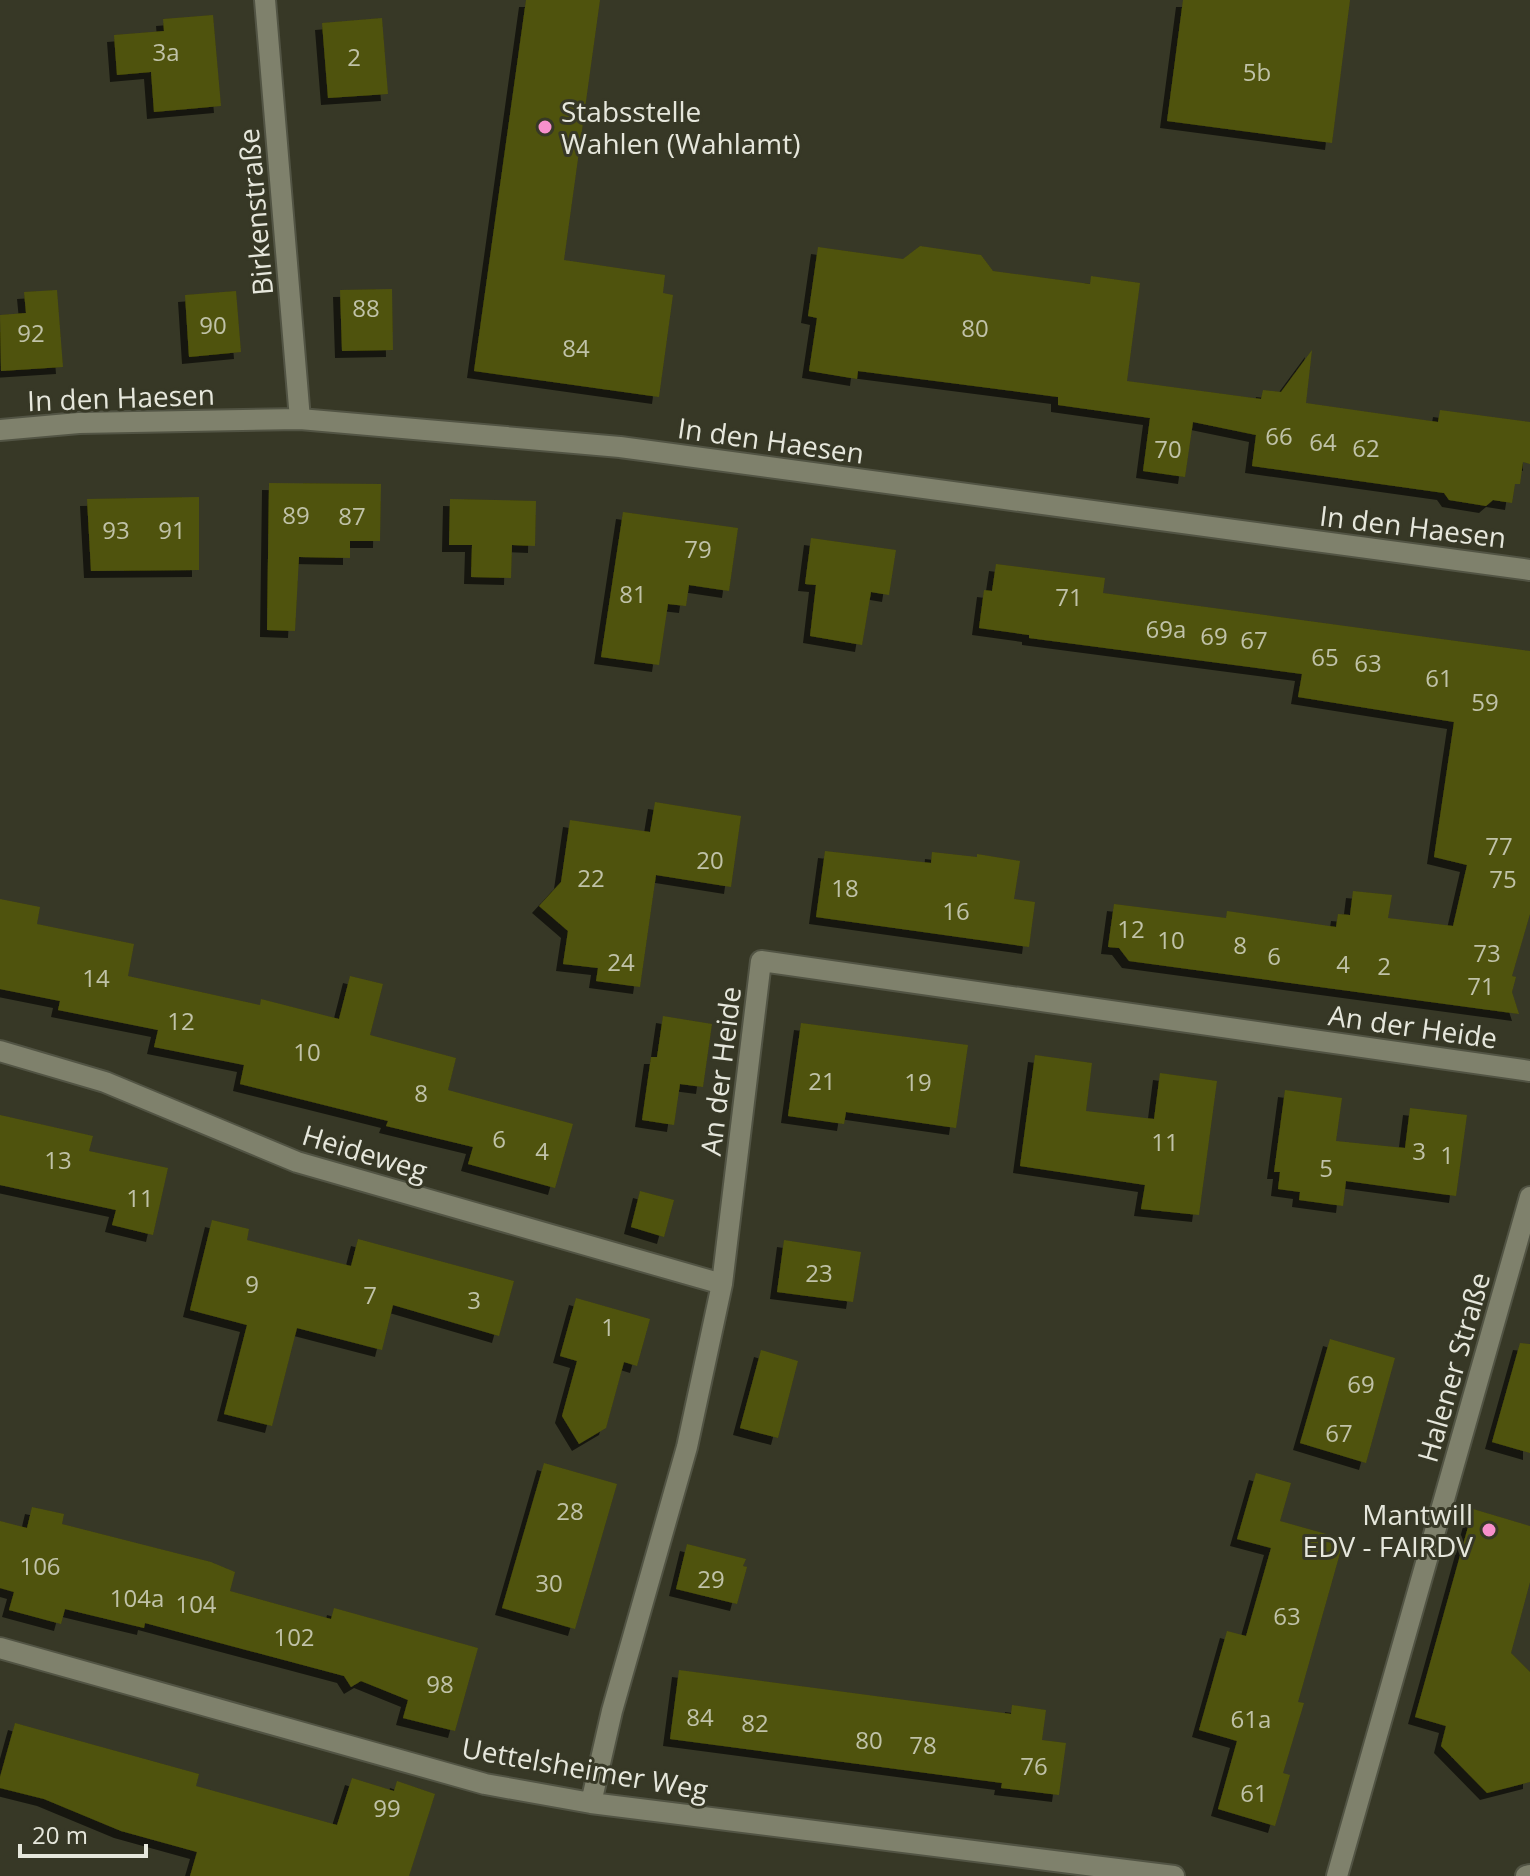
<svg xmlns="http://www.w3.org/2000/svg" width="1530" height="1876" font-family="'Open Sans',sans-serif">
<style>
.building{fill:#4f520a;filter:url(#shadow)}
.lines{fill:none;stroke-linecap:round;stroke-linejoin:round}
.minor-casing{stroke:#525444;stroke-width:24}
.minor{stroke:#7f816c;stroke-width:20}
.poi-dot{fill:#f890cc;stroke:#373826;stroke-width:3}
.labels{text-anchor:middle;dominant-baseline:central;stroke-width:6;stroke-linejoin:round;paint-order:stroke}
.number-label{font-size:24px;fill:#c0c2a8}
.poi-label{font-size:28px;fill:#e6e7dc;stroke:#373826;text-anchor:start}
.street-label{font-size:28px;fill:#e6e7dc;stroke:#373826}
</style>
<defs>
<filter id="shadow"><feDropShadow dx="-7" dy="7" stdDeviation="0" flood-color="#0009"/></filter>
</defs>
<rect width="100%" height="100%" fill="#373826"/>
<!-- building -->
<path class="building" d="M 526,0 L 600,0 L 564,260 L 665,275 L 663,293 L 673,295 L 659,397 L 474,371 Z
M 1183,0 L 1350,0 L 1332,143 L 1167,121 Z
M 213,15 L 221,106 L 154,112 L 151,72 L 117,75 L 114,35 L 164,31 L 163,19 Z
M 382,18 L 388,94 L 328,98 L 322,23 Z
M 920,246 L 981,255 L 993,271 L 1090,284 L 1091,276 L 1140,283 L 1127,381 L 1261,399 L 1263,390 L 1281,392 L 1312,350 L 1306,403 L 1438,422 L 1440,410 L 1530,422 L 1530,464 L 1523,462 L 1520,484 L 1515,484 L 1512,503 L 1493,500 L 1486,506 L 1449,500 L 1444,493 L 1252,466 L 1256,435 L 1193,422 L 1185,477 L 1143,471 L 1150,418 L 1058,405 L 1058,397 L 858,371 L 857,379 L 809,371 L 817,318 L 808,316 L 818,247 L 903,259 Z
M 392,289 L 393,350 L 342,351 L 340,290 Z
M 57,290 L 63,367 L 1,371 L 0,315 L 26,313 L 24,292 Z
M 236,291 L 241,352 L 189,357 L 185,295 Z
M 269,483 L 381,484 L 380,541 L 350,541 L 350,558 L 299,557 L 295,631 L 267,630 Z
M 199,497 L 199,570 L 91,571 L 87,499 Z
M 450,499 L 536,501 L 535,546 L 512,545 L 511,578 L 471,577 L 472,545 L 449,545 Z
M 623,512 L 738,528 L 729,591 L 689,585 L 686,606 L 668,604 L 659,665 L 601,657 Z
M 811,538 L 896,550 L 889,595 L 871,592 L 862,645 L 810,636 L 816,585 L 805,584 Z
M 996,564 L 1105,578 L 1103,593 L 1530,651 L 1530,914 L 1512,976 L 1516,977 L 1512,992 L 1519,1014 L 1129,961 L 1119,948 L 1108,947 L 1114,904 L 1226,918 L 1227,911 L 1336,927 L 1338,914 L 1350,915 L 1353,891 L 1392,895 L 1388,918 L 1453,926 L 1467,865 L 1434,857 L 1454,722 L 1298,697 L 1302,674 L 1029,638 L 1029,635 L 979,628 L 984,590 L 992,591 Z
M 655,802 L 741,816 L 731,887 L 656,875 L 640,987 L 596,981 L 598,968 L 563,964 L 568,931 L 539,906 L 561,882 L 570,820 L 650,832 Z
M 825,851 L 931,863 L 932,852 L 977,857 L 977,854 L 1020,861 L 1014,899 L 1035,902 L 1029,947 L 816,917 Z
M 0,899 L 40,907 L 37,924 L 134,944 L 128,976 L 260,1005 L 261,999 L 339,1019 L 350,976 L 383,984 L 370,1035 L 456,1058 L 448,1090 L 573,1124 L 555,1188 L 468,1164 L 473,1147 L 386,1126 L 388,1121 L 240,1084 L 244,1065 L 154,1047 L 158,1030 L 58,1010 L 60,1001 L 0,989 Z
M 663,1016 L 712,1024 L 703,1087 L 680,1084 L 674,1125 L 642,1120 L 651,1057 L 657,1057 Z
M 801,1023 L 968,1045 L 956,1128 L 846,1112 L 844,1124 L 788,1116 Z
M 1035,1055 L 1092,1063 L 1086,1111 L 1154,1119 L 1160,1073 L 1217,1081 L 1199,1215 L 1141,1209 L 1145,1185 L 1020,1166 Z
M 1285,1090 L 1342,1098 L 1336,1141 L 1405,1148 L 1410,1108 L 1467,1115 L 1456,1196 L 1346,1181 L 1343,1206 L 1299,1200 L 1300,1192 L 1278,1189 L 1280,1172 L 1274,1172 Z
M 0,1115 L 93,1136 L 89,1151 L 168,1168 L 153,1235 L 112,1225 L 116,1210 L 0,1185 Z
M 640,1191 L 674,1200 L 664,1237 L 631,1227 Z
M 212,1220 L 249,1229 L 247,1240 L 351,1266 L 358,1239 L 514,1281 L 499,1336 L 393,1305 L 382,1350 L 297,1328 L 272,1426 L 224,1414 L 247,1325 L 190,1310 Z
M 784,1240 L 861,1252 L 853,1302 L 777,1292 Z
M 576,1298 L 650,1319 L 637,1366 L 624,1362 L 606,1428 L 579,1444 L 562,1416 L 577,1361 L 560,1356 Z
M 1330,1339 L 1395,1358 L 1366,1463 L 1300,1443 Z
M 1520,1343 L 1530,1344 L 1530,1453 L 1492,1442 Z
M 761,1350 L 798,1361 L 778,1438 L 740,1428 Z
M 544,1463 L 617,1484 L 575,1629 L 502,1608 Z
M 1256,1473 L 1291,1483 L 1280,1521 L 1344,1539 L 1298,1702 L 1304,1703 L 1283,1773 L 1290,1775 L 1275,1826 L 1218,1809 L 1237,1741 L 1199,1730 L 1227,1631 L 1246,1636 L 1271,1548 L 1237,1539 Z
M 32,1507 L 64,1514 L 62,1524 L 211,1562 L 235,1572 L 230,1591 L 331,1619 L 334,1608 L 478,1648 L 455,1731 L 403,1718 L 408,1700 L 361,1681 L 351,1687 L 344,1676 L 145,1623 L 144,1628 L 65,1609 L 61,1624 L 9,1610 L 14,1592 L 0,1588 L 0,1521 L 27,1528 Z
M 1473,1509 L 1530,1526 L 1530,1582 L 1511,1653 L 1530,1672 L 1530,1782 L 1487,1793 L 1441,1746 L 1446,1726 L 1415,1717 Z
M 687,1544 L 746,1559 L 743,1566 L 747,1567 L 737,1604 L 676,1589 Z
M 679,1670 L 1011,1714 L 1012,1705 L 1046,1710 L 1042,1740 L 1066,1743 L 1059,1795 L 1001,1788 L 1002,1783 L 670,1739 Z
M 15,1723 L 199,1774 L 196,1786 L 337,1825 L 352,1778 L 394,1791 L 397,1781 L 435,1794 L 409,1876 L 190,1876 L 197,1852 L 121,1831 L 44,1799 L 0,1788 L 0,1777 Z"/>
<g class="lines">
<defs>
<path id="minor" d="M 265,0 L 300,419
M 0,430 L 79,423 L 300,419 L 620,447 L 1530,570
M 0,1051 L 105,1082 L 297,1162 L 722,1284
M 0,1648 L 485,1784 L 591,1803 L 1174,1876
M 591,1803 L 612,1711 L 687,1447 L 722,1284 L 761,961 L 1530,1071
M 1337,1876 L 1530,1197
M 1526,1876 L 1530,1875"/>
</defs>
<!-- minor casing -->
<use href="#minor" class="minor-casing"/>
<!-- minor -->
<use href="#minor" class="minor"/>
</g>
<!-- markers -->
<g class="poi-dot">
<circle cx="545" cy="127" r="8"/>
<circle cx="1489" cy="1530" r="8"/>
</g>
<g class="labels">
<!-- number labels -->
<g class="number-label">
<text x="166" y="51">3a</text>
<text x="354" y="56">2</text>
<text x="1257" y="71">5b</text>
<text x="366" y="307">88</text>
<text x="213" y="324">90</text>
<text x="975" y="327">80</text>
<text x="31" y="332">92</text>
<text x="576" y="347">84</text>
<text x="1279" y="435">66</text>
<text x="1323" y="441">64</text>
<text x="1366" y="447">62</text>
<text x="1168" y="448">70</text>
<text x="296" y="514">89</text>
<text x="352" y="515">87</text>
<text x="116" y="529">93</text>
<text x="172" y="529">91</text>
<text x="698" y="548">79</text>
<text x="633" y="593">81</text>
<text x="1069" y="596">71</text>
<text x="1166" y="628">69a</text>
<text x="1214" y="635">69</text>
<text x="1254" y="639">67</text>
<text x="1325" y="656">65</text>
<text x="1368" y="662">63</text>
<text x="1439" y="677">61</text>
<text x="1485" y="701">59</text>
<text x="1499" y="845">77</text>
<text x="710" y="859">20</text>
<text x="591" y="877">22</text>
<text x="1503" y="878">75</text>
<text x="845" y="887">18</text>
<text x="956" y="910">16</text>
<text x="1131" y="928">12</text>
<text x="1171" y="939">10</text>
<text x="1240" y="944">8</text>
<text x="1487" y="952">73</text>
<text x="1274" y="955">6</text>
<text x="621" y="961">24</text>
<text x="1343" y="963">4</text>
<text x="1384" y="965">2</text>
<text x="96" y="977">14</text>
<text x="1481" y="985">71</text>
<text x="181" y="1020">12</text>
<text x="307" y="1051">10</text>
<text x="822" y="1080">21</text>
<text x="918" y="1081">19</text>
<text x="421" y="1092">8</text>
<text x="499" y="1138">6</text>
<text x="1165" y="1141">11</text>
<text x="542" y="1150">4</text>
<text x="1419" y="1150">3</text>
<text x="1447" y="1154">1</text>
<text x="58" y="1159">13</text>
<text x="1326" y="1167">5</text>
<text x="140" y="1197">11</text>
<text x="819" y="1272">23</text>
<text x="252" y="1283">9</text>
<text x="370" y="1294">7</text>
<text x="474" y="1299">3</text>
<text x="608" y="1326">1</text>
<text x="1361" y="1383">69</text>
<text x="1339" y="1432">67</text>
<text x="570" y="1510">28</text>
<text x="40" y="1565">106</text>
<text x="711" y="1578">29</text>
<text x="549" y="1582">30</text>
<text x="137" y="1597">104a</text>
<text x="196" y="1603">104</text>
<text x="1287" y="1615">63</text>
<text x="294" y="1636">102</text>
<text x="440" y="1683">98</text>
<text x="700" y="1716">84</text>
<text x="1251" y="1718">61a</text>
<text x="755" y="1722">82</text>
<text x="869" y="1739">80</text>
<text x="923" y="1744">78</text>
<text x="1034" y="1765">76</text>
<text x="1254" y="1792">61</text>
<text x="387" y="1807">99</text>
</g>
<!-- poi labels -->
<g class="poi-label">
<text x="561" y="111">Stabsstelle<tspan x="561" dy="32">Wahlen (Wahlamt)</tspan></text>
<text x="1473" y="1514" text-anchor="end">Mantwill<tspan x="1473" dy="32">EDV - FAIRDV</tspan></text>
</g>
<!-- street labels -->
<g class="street-label">
<text transform="translate(255 212) rotate(-95)">Birkenstraße</text>
<text transform="translate(121 397) rotate(-2)">In den Haesen</text>
<text transform="translate(771 440) rotate(8)">In den Haesen</text>
<text transform="translate(1413 526) rotate(7)">In den Haesen</text>
<text transform="translate(1413 1026) rotate(8)">An der Heide</text>
<text transform="translate(720 1071) rotate(-83)">An der Heide</text>
<text transform="translate(365 1152) rotate(17)">Heideweg</text>
<text transform="translate(1453 1367) rotate(-74)">Halener Straße</text>
<text transform="translate(585 1768) rotate(10)">Uettelsheimer Weg</text>
</g>
</g>
<!-- scale -->
<path d="M20 1844v12h126v-12" fill="none" stroke="#e6e7dc" stroke-width="4"/>
<text x="32" y="1844" font-size="24" fill="#e6e7dc" stroke="#373826" stroke-width="6" paint-order="stroke">20 m</text>
</svg>
